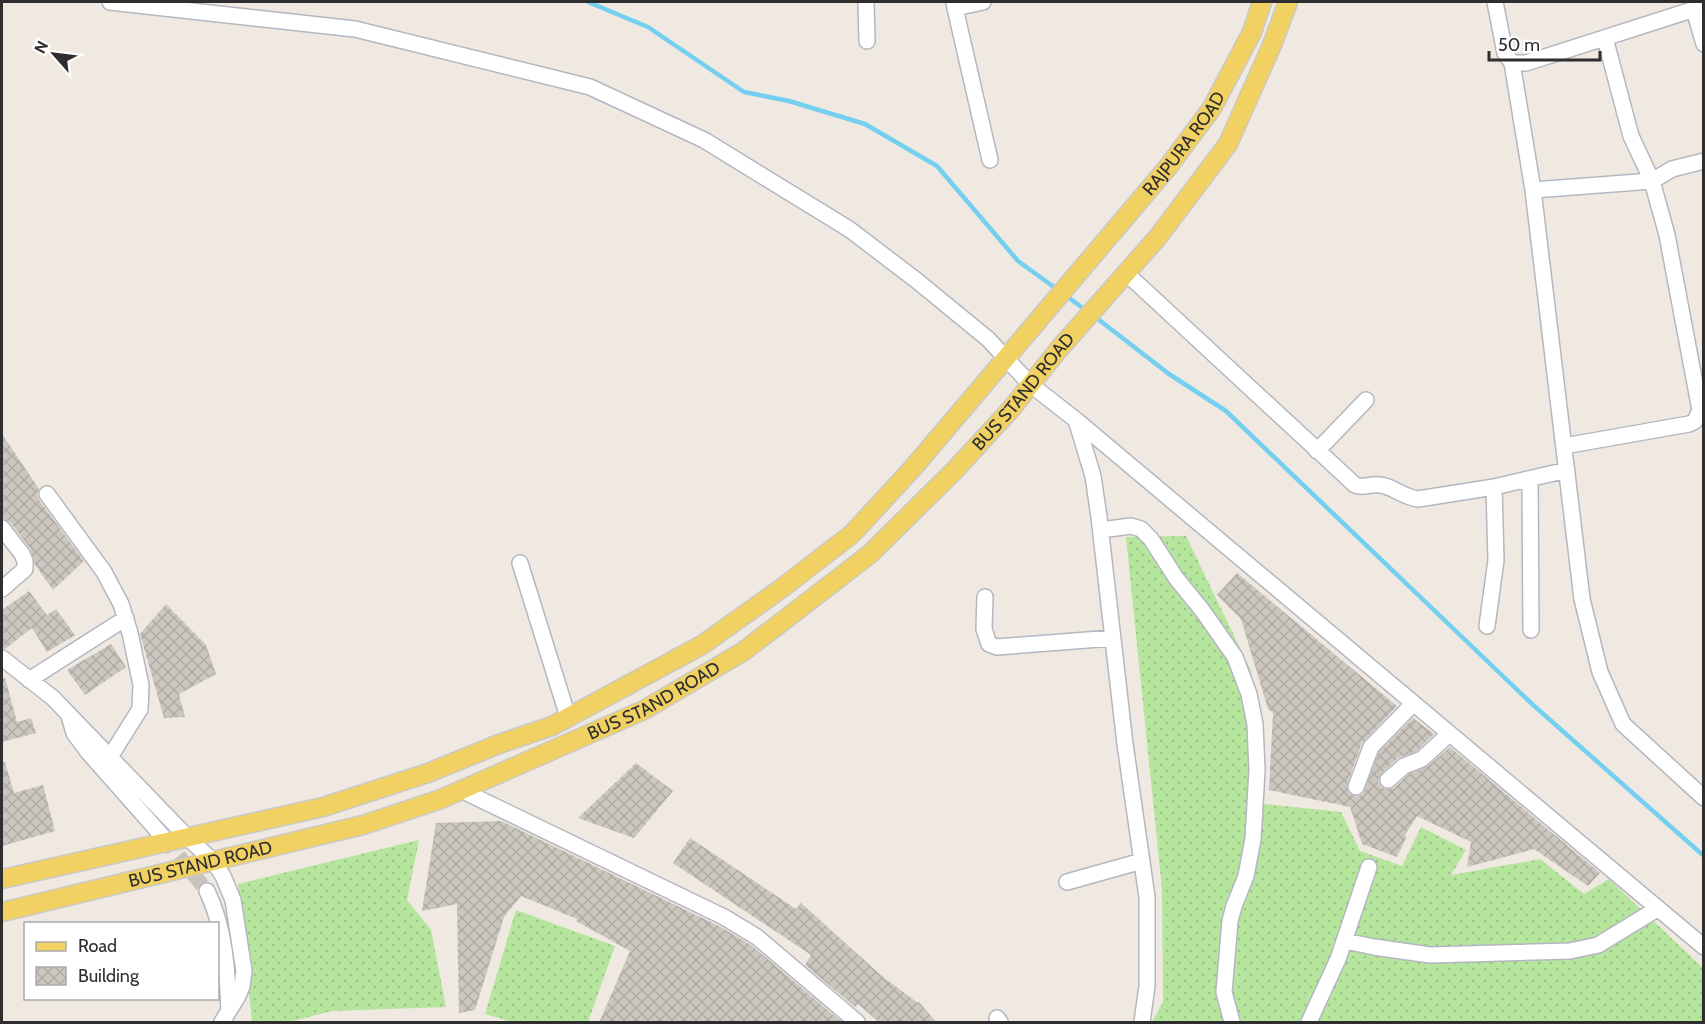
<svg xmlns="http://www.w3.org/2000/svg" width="1705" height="1024" font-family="Cabin,sans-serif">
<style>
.grass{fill:url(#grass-dots)}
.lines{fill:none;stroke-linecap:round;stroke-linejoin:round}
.stream{stroke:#75cff0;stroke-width:4.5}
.building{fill:url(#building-cross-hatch)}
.minor-tunnel{stroke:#c8c4bd;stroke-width:15;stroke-dasharray:15 8;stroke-linecap:butt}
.minor-casing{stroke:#b4b7c1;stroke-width:18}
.major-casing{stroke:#c9c9c9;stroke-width:21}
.minor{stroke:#fff;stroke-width:15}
.major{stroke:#f2d163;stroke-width:18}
.labels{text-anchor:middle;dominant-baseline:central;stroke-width:5;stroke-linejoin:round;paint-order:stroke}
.street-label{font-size:18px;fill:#2e2e2e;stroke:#fff}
</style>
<defs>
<pattern id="grass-dots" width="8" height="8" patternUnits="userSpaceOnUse" patternTransform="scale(1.5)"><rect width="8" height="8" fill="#b6e59e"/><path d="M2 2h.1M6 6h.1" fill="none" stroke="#9dc588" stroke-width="1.8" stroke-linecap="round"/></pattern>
<pattern id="building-cross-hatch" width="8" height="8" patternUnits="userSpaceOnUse" patternTransform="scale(1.5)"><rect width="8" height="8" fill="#cbc7bf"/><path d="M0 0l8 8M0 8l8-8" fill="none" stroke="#afaba4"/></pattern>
</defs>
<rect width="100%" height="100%" fill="#efe9e1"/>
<!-- grass -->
<path class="grass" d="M 1186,536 L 1251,671 L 1255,803 L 1341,812 L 1360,851 L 1402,866 L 1421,827 L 1466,850 L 1451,875 L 1540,859 L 1584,894 L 1609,879 L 1703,968 L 1703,1022 L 1152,1022 L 1163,1002 L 1162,889 L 1126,537 Z
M 419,840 L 407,900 L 431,930 L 446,1007 L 332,1011 L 289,1022 L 252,1022 L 238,884 Z
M 516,910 L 615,946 L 588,1022 L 513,1022 L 485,1014 Z"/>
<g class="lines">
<!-- stream -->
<path class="stream" d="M 588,2 L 648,27 L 744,92 L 789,101 L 865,124 L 937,166 L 1018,261 L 1058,290
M 1065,295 L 1087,311
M 1094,316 L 1169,374 L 1226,411 L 1532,704 L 1704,856"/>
</g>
<!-- building -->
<path class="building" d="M 2,434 L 39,489 L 37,494 L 39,500 L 84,561 L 53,590 L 35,565 L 30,548 L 10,522 L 2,518 Z
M 1237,573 L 1397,706 L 1362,743 L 1347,784 L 1349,794 L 1357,797 L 1363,794 L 1379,752 L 1413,718 L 1434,734 L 1417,751 L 1398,758 L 1382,773 L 1378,781 L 1381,787 L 1385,789 L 1394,788 L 1409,774 L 1428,766 L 1450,747 L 1600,873 L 1588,886 L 1534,849 L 1467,867 L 1471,842 L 1417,816 L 1405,835 L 1406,838 L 1397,857 L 1362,844 L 1350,807 L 1269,790 L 1273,713 L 1268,709 L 1241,619 L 1217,595 Z
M 29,591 L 47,615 L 56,609 L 75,635 L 47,652 L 32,628 L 5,649 L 2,648 L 2,610 Z
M 166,604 L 206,645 L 216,674 L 179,694 L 185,717 L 164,718 L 140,634 Z
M 111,644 L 126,667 L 85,695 L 67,670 Z
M 2,678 L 5,678 L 17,722 L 31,718 L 36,733 L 2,742 Z
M 2,762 L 5,762 L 14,793 L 43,785 L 55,831 L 2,846 Z
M 636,763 L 673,791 L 634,838 L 578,818 Z
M 501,821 L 719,926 L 751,945 L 843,1023 L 599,1023 L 630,951 L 576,921 L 577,919 L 521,896 L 504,917 L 475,1010 L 459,1013 L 457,904 L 422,911 L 436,823 Z
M 690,838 L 796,909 L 801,903 L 883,977 L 918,1003 L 919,1002 L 937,1023 L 880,1023 L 858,1004 L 855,1007 L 805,965 L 811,955 L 673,863 Z"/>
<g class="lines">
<!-- minor-tunnel -->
<path class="minor-tunnel" d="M 164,838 L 207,891"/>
<defs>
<path id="minor" d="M 110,2 L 355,29 L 590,87 L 704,140 L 849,229 L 916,280 L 988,339 L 1030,384 L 1076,420 L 1704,947
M 866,2 L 867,41
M 954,2 L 955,8 L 983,2
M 1495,2 L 1505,53 L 1512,63 L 1526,63 L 1704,6
M 955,8 L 990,160
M 1694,10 L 1704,44
M 1512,63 L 1533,190 L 1582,599 L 1600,672 L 1623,724 L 1704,798
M 1533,190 L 1652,181 L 1672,169 L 1704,161
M 1126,273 L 1355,485 C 1364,489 1371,483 1380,485 C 1393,486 1402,497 1418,499 L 1494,487 L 1567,470
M 1076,420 L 1093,476 L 1099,517 L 1125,744 L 1147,897 L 1147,986 L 1142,1022
M 1564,446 L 1689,424 L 1695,421 L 1700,410 L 1667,235 L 1652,181 L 1631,136 L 1605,38
M 1317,451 L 1366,400
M 1530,479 L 1531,630
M 47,494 L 104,572 L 121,604 L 130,633 L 141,685 L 140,709 L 110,757
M 2,528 L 22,554 L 25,561 L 25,569 L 2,589
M 1101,530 L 1131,526 L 1141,529 L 1151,539 L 1176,578 L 1202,610 L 1235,657 L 1249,694 L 1255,724 L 1257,770 L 1253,839 L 1246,876 L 1234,906 L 1230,921 L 1224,992 L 1232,1022
M 520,563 L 568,717
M 985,597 L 984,629 L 989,644 L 997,647 L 1113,638
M 1487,626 L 1496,560 L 1494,487
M 2,658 L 53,698 L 188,838 L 214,862 L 223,876 L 233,900 L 244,971 L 242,986 L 238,996 L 222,1022
M 29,680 L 126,618
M 69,716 L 74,733 L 88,752 L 164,838
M 1388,780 L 1404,766 L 1422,759 L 1449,734
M 1356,787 L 1371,747 L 1413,704
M 461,790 L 724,917 L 757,937 L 857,1022
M 1067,882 L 1142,861
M 207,891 C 225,928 227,969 229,1010
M 1345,941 L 1374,947 L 1430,955 L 1570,951 L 1598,945 L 1657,909
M 997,1018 L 1000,1022
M 1309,1022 L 1338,959 L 1369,867"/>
<g id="major">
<path id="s1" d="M 2,879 L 323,807 L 428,773 L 499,744 L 552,726 L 702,645 L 782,588 L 852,534 L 912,469 L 1168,167 L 1212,108 L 1252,32 L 1262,2"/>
<path id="s2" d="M 2,912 L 363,825 L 441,799 L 644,710 L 744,651 L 870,554 L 955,470 L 1011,409 L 1059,349 L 1158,237 L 1228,144 L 1272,45 L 1288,2"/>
</g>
</defs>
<!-- minor casing -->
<use href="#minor" class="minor-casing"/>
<!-- major casing -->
<use href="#major" class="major-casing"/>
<!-- minor -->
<use href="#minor" class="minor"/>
<!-- major -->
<use href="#major" class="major"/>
</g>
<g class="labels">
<!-- street labels -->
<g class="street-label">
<text stroke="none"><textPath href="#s1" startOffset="1442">RAJPURA ROAD</textPath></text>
<text stroke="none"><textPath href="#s2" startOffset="1174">BUS STAND ROAD</textPath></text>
<text stroke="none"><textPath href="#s2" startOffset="688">BUS STAND ROAD</textPath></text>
<text stroke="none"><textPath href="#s2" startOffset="204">BUS STAND ROAD</textPath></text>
</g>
</g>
<!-- border -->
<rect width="1705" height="1024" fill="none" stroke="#2e2e2e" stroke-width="6"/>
<!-- legend -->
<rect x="24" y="922" width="195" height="78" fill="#ffffff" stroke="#ababab" stroke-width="1.5"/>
<rect x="36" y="942" width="30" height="9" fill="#f2d163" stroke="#ababab" stroke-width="1.5"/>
<text x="78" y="952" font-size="18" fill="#2e2e2e">Road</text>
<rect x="36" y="967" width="30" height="18" fill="url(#building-cross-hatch)" stroke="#ababab" stroke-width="1.5"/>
<text x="78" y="982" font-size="18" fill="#2e2e2e">Building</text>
<!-- north arrow -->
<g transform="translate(54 54) rotate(298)" stroke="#ffffff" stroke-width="4.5" paint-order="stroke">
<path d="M0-4.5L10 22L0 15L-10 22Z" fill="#2e2e2e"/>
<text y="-9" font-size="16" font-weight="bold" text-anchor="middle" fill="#2e2e2e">N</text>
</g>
<!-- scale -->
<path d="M1489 51v9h111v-9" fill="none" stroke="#2e2e2e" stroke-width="3"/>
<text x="1498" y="51" font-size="18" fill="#2e2e2e" stroke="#ffffff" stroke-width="4.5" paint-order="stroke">50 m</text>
</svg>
